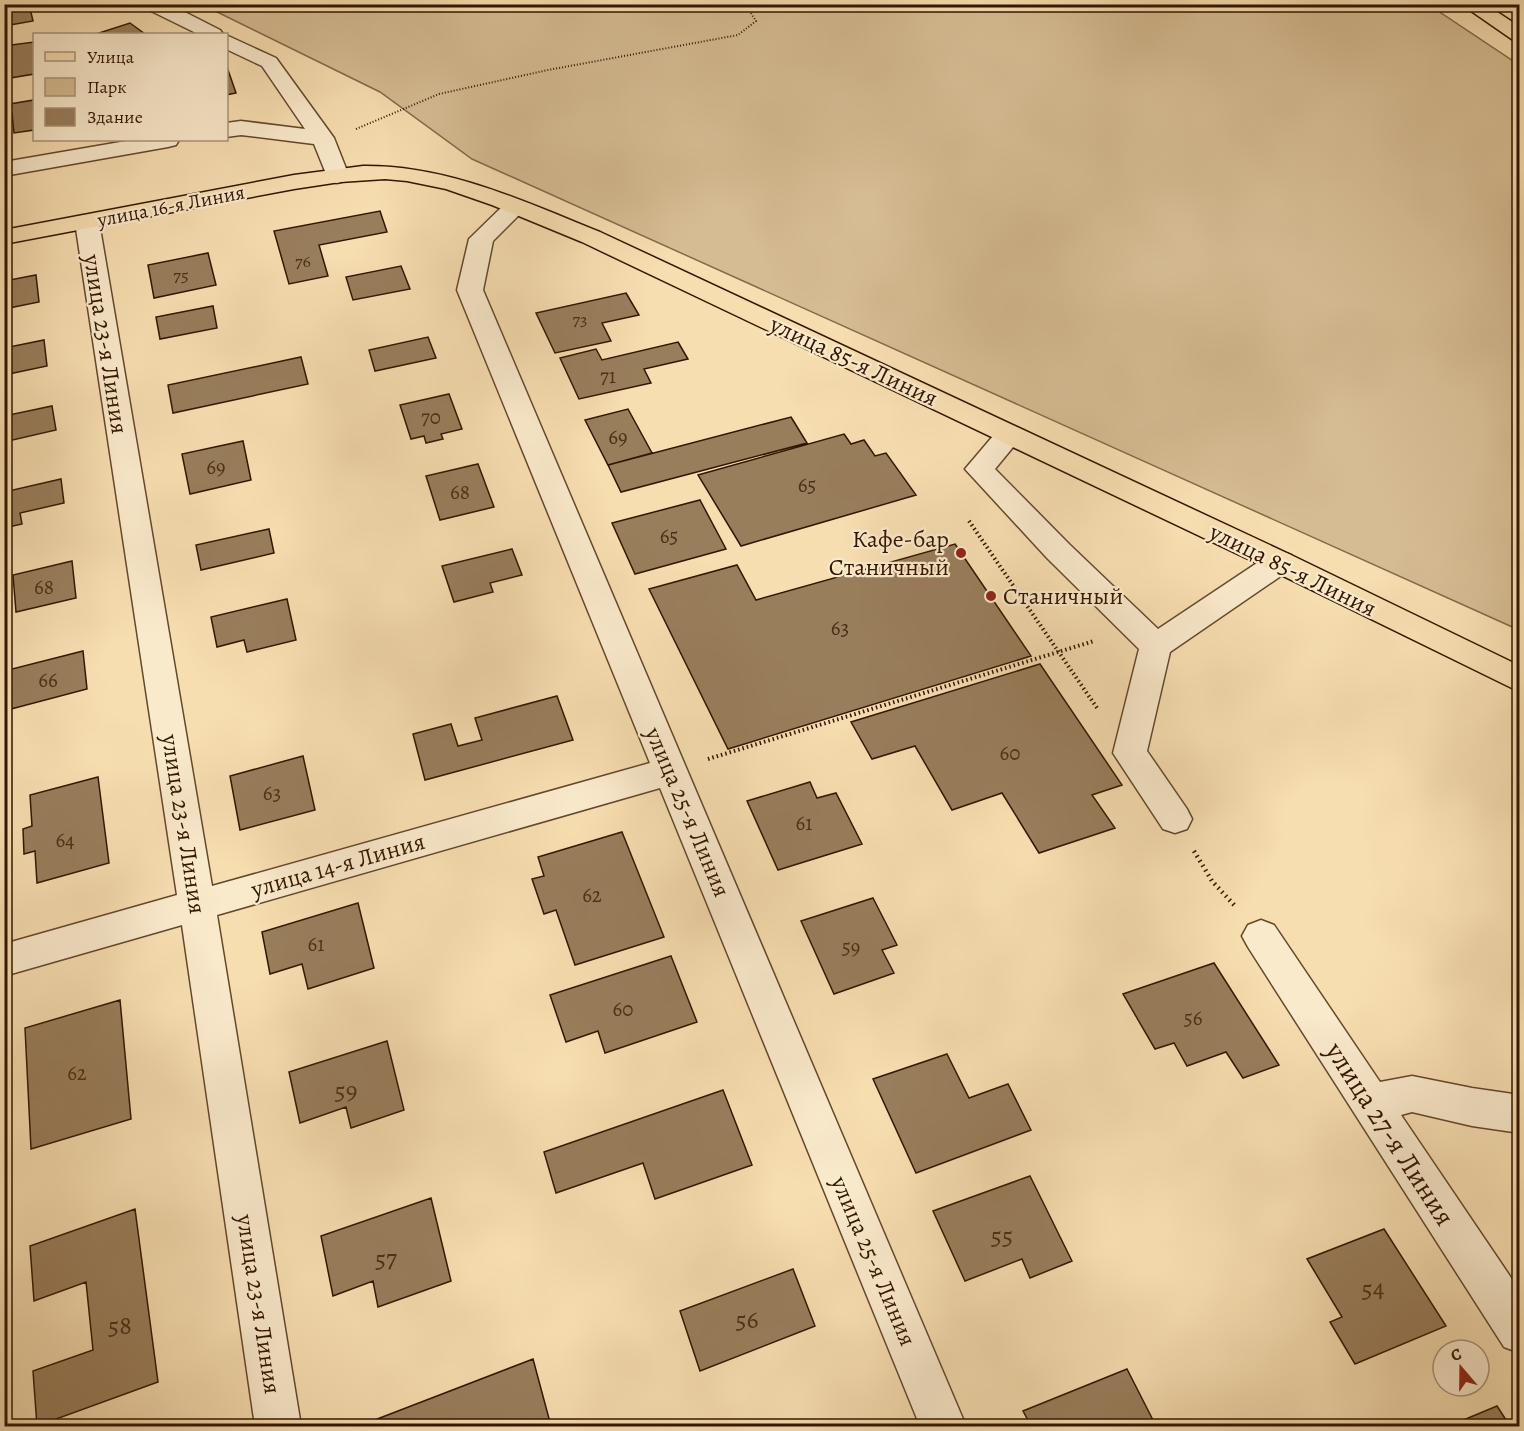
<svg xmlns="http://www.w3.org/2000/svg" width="1524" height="1431" font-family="Alegreya,serif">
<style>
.green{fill:#d6bc93;stroke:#84694a;stroke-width:1.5}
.building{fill:#997e5c;stroke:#331600;stroke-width:1.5}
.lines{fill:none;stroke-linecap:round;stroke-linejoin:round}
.minor-casing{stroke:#64482c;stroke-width:3}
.major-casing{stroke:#331600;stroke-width:3}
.highway-casing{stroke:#331600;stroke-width:3}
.path-far2{stroke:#331600;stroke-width:2;stroke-dasharray:1 2;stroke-linecap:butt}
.path-far1{stroke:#331600;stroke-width:4;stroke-dasharray:1.5 3;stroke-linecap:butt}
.path{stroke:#331600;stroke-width:4.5;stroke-dasharray:1.5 4;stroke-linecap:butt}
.minor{fill:#faeacc;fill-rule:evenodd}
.major{fill:#f7deb1;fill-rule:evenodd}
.highway{fill:#f7deb1;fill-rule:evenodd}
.poi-dot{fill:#8f2418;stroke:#faeacc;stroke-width:2}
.labels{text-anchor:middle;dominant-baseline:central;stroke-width:4.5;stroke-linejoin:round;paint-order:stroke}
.far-number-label{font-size:18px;fill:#4c3017}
.far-street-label{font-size:20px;fill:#331600;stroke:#faeacc}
.number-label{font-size:21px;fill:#4c3017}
.street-label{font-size:24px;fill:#331600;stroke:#faeacc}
.poi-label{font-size:24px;fill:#331600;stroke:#faeacc;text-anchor:end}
.near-number-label{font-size:26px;fill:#4c3017}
.near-street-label{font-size:28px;fill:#331600;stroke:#faeacc}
</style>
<rect width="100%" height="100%" fill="#f7deb1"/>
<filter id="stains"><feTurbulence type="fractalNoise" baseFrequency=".00333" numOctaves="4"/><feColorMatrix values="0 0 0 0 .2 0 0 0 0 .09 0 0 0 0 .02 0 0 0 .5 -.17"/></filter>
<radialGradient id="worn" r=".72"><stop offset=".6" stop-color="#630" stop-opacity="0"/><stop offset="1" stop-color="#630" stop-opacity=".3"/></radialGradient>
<!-- green -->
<path class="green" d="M 203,5 L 1429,5 L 1519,65 L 1519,630 L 472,159 L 380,92 Z"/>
<!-- building -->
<path class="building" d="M 20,4 L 29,4 L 33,21 L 4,26 L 4,7 Z
M 130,23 L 145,34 L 96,34 Z
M 34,42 L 34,74 L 4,79 L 4,46 Z
M 226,64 L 236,93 L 226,95 Z
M 34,100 L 34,130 L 14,133 L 12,113 L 4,114 L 4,105 Z
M 380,211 L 387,232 L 319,245 L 328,276 L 289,284 L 274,231 Z
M 208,253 L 216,285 L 154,298 L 148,265 Z
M 401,266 L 410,289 L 353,300 L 346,277 Z
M 36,275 L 39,302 L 4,309 L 4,281 Z
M 626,293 L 639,315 L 602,323 L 611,341 L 555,353 L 536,313 Z
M 213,306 L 217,328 L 160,339 L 156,317 Z
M 428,337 L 436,358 L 375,371 L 369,350 Z
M 44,340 L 47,366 L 4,375 L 4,348 Z
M 678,342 L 688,359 L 644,369 L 651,383 L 579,399 L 560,358 L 596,349 L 602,360 Z
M 301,357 L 308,384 L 173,413 L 168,385 Z
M 449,394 L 462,429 L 441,434 L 443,439 L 426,443 L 424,436 L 411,439 L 400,405 Z
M 52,406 L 56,430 L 8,441 L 9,453 L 4,454 L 4,416 Z
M 628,409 L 652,453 L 608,465 L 585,420 Z
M 791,417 L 807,443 L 621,492 L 608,465 Z
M 844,434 L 851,444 L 864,440 L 875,456 L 886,453 L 916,495 L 741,546 L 698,475 Z
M 243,441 L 251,480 L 190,494 L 182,454 Z
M 478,464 L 494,507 L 440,520 L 426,476 Z
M 61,479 L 64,503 L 20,513 L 22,524 L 4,528 L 4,492 Z
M 700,500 L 726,549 L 635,574 L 612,523 Z
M 269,529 L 274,553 L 201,570 L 196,545 Z
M 955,544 L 1031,656 L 728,749 L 649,589 L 737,565 L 756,600 Z
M 512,549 L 522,575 L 490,583 L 493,592 L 454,602 L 442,566 Z
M 72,561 L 76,598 L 16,612 L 13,575 Z
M 287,599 L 296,640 L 247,652 L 244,640 L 217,647 L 211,617 Z
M 83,651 L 87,689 L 11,709 L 8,670 Z
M 1040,664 L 1122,785 L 1092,795 L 1115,828 L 1039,853 L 1002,793 L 952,810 L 915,746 L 872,759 L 851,722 Z
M 557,696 L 573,740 L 425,780 L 413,734 L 451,724 L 458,746 L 482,740 L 475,718 Z
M 303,756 L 315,810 L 240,830 L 230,776 Z
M 98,777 L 109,863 L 37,883 L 35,851 L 24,854 L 23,829 L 32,826 L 30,795 Z
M 810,782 L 817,798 L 836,793 L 862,844 L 778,870 L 747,801 Z
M 622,832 L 664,937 L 575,965 L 556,910 L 544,914 L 532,879 L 544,876 L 538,857 Z
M 873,898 L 897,945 L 882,950 L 894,973 L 834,994 L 801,921 Z
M 358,903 L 374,968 L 308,989 L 302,964 L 270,974 L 262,932 Z
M 671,956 L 697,1022 L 605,1053 L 598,1031 L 566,1042 L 550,995 Z
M 1214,963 L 1279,1065 L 1243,1078 L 1226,1052 L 1187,1066 L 1174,1043 L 1155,1049 L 1123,994 Z
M 120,1000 L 131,1119 L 31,1149 L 25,1028 Z
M 387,1041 L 404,1110 L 351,1128 L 346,1107 L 300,1123 L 289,1072 Z
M 947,1054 L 969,1098 L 1008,1084 L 1031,1130 L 916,1173 L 873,1079 Z
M 723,1090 L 752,1165 L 655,1199 L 643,1163 L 556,1193 L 544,1152 Z
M 1030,1176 L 1072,1261 L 1030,1278 L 1022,1259 L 965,1281 L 933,1211 Z
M 431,1198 L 451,1281 L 378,1307 L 373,1281 L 333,1296 L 321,1236 Z
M 135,1209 L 158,1382 L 37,1426 L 33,1371 L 93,1350 L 86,1282 L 34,1301 L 30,1246 Z
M 1384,1229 L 1446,1326 L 1355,1364 L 1330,1322 L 1342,1317 L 1307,1259 Z
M 793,1269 L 815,1326 L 700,1371 L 680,1311 Z
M 533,1359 L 551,1426 L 359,1426 Z
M 1127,1369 L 1156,1426 L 1031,1426 L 1023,1411 Z
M 1497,1406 L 1510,1426 L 1449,1426 Z"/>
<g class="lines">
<defs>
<path id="minor" d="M 142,4 L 169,4 L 220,30 L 223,34 L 198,34 L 145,8 Z
M 226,35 L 276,58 L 334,138 L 349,176 L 345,181 L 337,183 L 329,181 L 314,144 L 241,135 L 226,137 L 226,123 L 241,121 L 305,129 L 262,66 L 226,49 Z
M 132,140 L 179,140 L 176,145 L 168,147 L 4,176 L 4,162 Z
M 515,200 L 523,202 L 527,207 L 493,241 L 483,290 L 966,1426 L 920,1426 L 660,788 L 217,915 L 301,1426 L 255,1426 L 182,925 L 4,976 L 4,944 L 177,895 L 75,222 L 79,217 L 87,215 L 95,217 L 99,222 L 212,886 L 650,763 L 457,290 L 469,239 L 507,202 Z
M 1009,426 L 1019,429 L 1023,435 L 995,469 L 1069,544 L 1158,629 L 1269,555 L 1280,551 L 1291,555 L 1295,562 L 1291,569 L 1170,652 L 1147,751 L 1187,809 L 1192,819 L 1187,829 L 1175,833 L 1163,829 L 1113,753 L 1139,649 L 1047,558 L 965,469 L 999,429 Z
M 1261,920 L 1274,925 L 1380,1082 L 1412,1076 L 1472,1088 L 1520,1095 L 1520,1133 L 1472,1126 L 1412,1112 L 1401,1115 L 1520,1291 L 1520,1353 L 1504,1347 L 1248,947 L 1242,936 L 1248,925 Z"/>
<path id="major" d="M 363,166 C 447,165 523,201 600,232 L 1291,555 L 1520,666 L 1520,692 L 1269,569 L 582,242 L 492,205 L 446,189 L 407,181 L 385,179 L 340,182 L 294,189 L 4,244 L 4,230 L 294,175 Z"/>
<path id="highway" d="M 1461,4 L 1485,4 L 1520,27 L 1520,42 L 1513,40 Z"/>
</defs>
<!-- minor casing -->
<use href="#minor" class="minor-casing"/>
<!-- major casing -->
<use href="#major" class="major-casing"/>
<!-- highway casing -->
<use href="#highway" class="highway-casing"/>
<!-- path-far2 -->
<path class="path-far2" d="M 356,129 L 439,94 L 548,70 L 738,35 L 756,21 L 745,4"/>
<!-- path-far1 -->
<path class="path-far1" d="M 969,521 L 1097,708
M 708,759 L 1094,641"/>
<!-- path -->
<path class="path" d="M 1194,851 L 1212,881 L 1236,907"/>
<!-- minor -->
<use href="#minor" class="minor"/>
<!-- major -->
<use href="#major" class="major"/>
<!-- highway -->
<use href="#highway" class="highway"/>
</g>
<!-- markers -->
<g class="poi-dot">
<circle cx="961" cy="553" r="6"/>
<circle cx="991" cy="596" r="6"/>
</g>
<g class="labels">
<!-- far-number labels -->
<g class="far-number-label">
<text x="303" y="261">76</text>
<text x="181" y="275">75</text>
<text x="580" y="319">73</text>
</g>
<!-- far-street labels -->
<g class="far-street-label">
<text transform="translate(171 206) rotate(-11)">улица 16-я Линия</text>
</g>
<!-- number labels -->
<g class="number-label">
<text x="608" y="376">71</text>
<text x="431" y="417">70</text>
<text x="618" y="437">69</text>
<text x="216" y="467">69</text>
<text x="807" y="485">65</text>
<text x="460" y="492">68</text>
<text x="669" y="536">65</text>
<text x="44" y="587">68</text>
<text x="840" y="628">63</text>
<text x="48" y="680">66</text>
<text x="1010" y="753">60</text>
<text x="272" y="793">63</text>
<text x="804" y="823">61</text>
<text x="65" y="840">64</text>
<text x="592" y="895">62</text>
<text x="316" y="944">61</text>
<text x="851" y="947">59</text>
<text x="623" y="1009">60</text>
<text x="1193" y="1018">56</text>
<text x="77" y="1073">62</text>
</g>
<!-- street labels -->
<g class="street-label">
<text transform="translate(106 344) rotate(81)">улица 23-я Линия</text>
<text transform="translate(854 361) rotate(25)">улица 85-я Линия</text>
<text transform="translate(1293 570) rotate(26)">улица 85-я Линия</text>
<text transform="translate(688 812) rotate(67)">улица 25-я Линия</text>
<text transform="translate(184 824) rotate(81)">улица 23-я Линия</text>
<text transform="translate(338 865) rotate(-16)">улица 14-я Линия</text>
<text transform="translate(874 1261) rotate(67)">улица 25-я Линия</text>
<text transform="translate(259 1304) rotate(81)">улица 23-я Линия</text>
</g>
<!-- poi labels -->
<g class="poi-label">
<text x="949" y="539">Кафе-бар<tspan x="949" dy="28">Станичный</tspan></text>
<text x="1003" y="596" text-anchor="start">Станичный</text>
</g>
<!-- near-number labels -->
<g class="near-number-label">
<text x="346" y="1090">59</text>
<text x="1002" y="1235">55</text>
<text x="386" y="1258">57</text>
<text x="1373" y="1288">54</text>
<text x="747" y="1319">56</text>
<text x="120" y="1325">58</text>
</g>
<!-- near-street labels -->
<g class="near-street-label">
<text transform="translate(1390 1134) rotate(57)">улица 27-я Линия</text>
</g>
</g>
<!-- margin -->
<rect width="1524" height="1431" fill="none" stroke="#f7deb1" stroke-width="24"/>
<rect x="6" y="6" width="1512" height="1419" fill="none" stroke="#331600" stroke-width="3"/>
<rect x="12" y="12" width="1500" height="1407" fill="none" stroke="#331600" stroke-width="1.5"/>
<!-- legend -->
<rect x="33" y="33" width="195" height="108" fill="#faeacc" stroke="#aa957a" stroke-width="1.5"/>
<rect x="45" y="52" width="30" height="9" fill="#f7deb1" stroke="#aa957a" stroke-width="1.5"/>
<text x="87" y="63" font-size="18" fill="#331600">Улица</text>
<rect x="45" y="78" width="30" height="18" fill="#d6bc93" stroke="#aa957a" stroke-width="1.5"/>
<text x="87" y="93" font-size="18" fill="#331600">Парк</text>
<rect x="45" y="108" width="30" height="18" fill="#997e5c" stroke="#aa957a" stroke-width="1.5"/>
<text x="87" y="123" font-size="18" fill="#331600">Здание</text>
<!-- north arrow -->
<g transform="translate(1461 1368) rotate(340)"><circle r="28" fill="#faeacc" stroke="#aa957a" stroke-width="1.5"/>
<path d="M0-4.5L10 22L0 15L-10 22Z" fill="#8f2418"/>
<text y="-9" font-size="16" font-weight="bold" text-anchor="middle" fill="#331600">С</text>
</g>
<rect width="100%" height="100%" filter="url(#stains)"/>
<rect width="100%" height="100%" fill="url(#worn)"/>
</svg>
